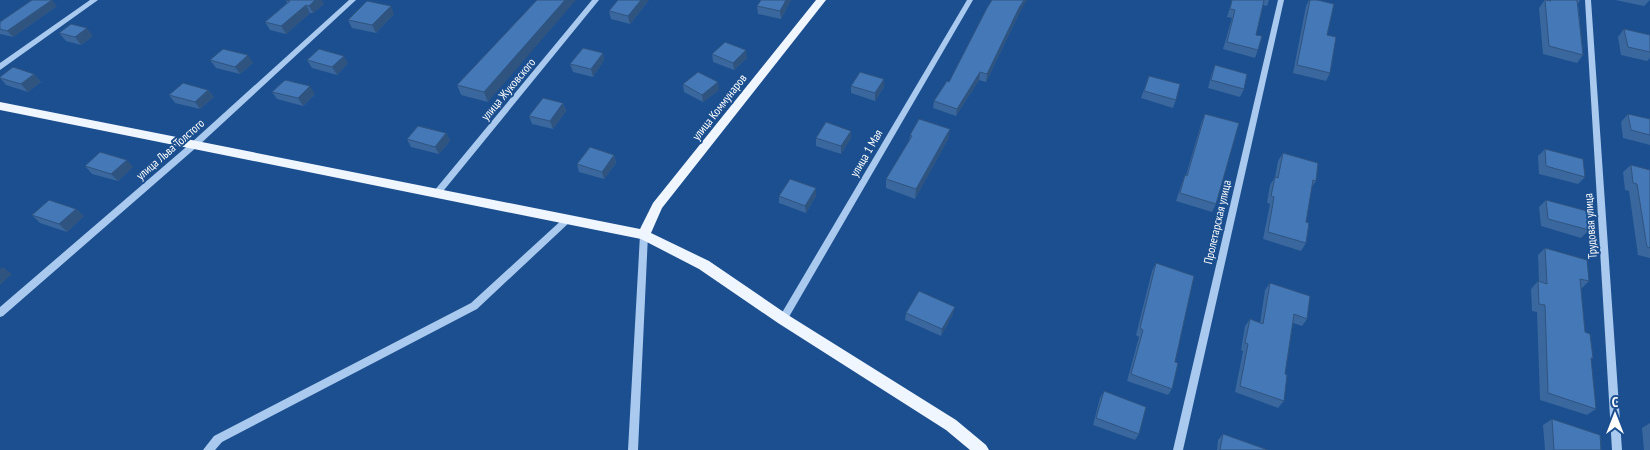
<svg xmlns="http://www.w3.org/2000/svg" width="1650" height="450" font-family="'PT Sans Narrow',sans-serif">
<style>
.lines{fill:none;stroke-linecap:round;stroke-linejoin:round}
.minor{fill:#a9c9ee;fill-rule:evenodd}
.major{fill:#f0f6ff;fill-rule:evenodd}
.wall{fill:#3a679d}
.shaded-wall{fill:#305480}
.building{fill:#4478b7;stroke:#305480}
.labels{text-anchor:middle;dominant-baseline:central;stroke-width:4;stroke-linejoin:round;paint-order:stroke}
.street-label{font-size:12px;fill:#fff;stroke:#1b4f8f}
</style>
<rect width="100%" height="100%" fill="#1b4f8f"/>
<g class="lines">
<!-- minor -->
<path class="minor" d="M 90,0 L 98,0 L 0,70 L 0,63 Z
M 349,0 L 356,0 L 198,146 L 3,316 L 0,317 L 0,307 L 192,142 Z
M 592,0 L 599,0 L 440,195 L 434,195 L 433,193 L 434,191 Z
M 967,0 L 973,0 L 786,322 L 783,323 L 780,322 L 778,319 L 780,316 Z
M 1278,0 L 1284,0 L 1183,450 L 1173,450 Z
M 1585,0 L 1591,0 L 1622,450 L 1612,450 Z
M 568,216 L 571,217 L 572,219 L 571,221 L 477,309 L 222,442 L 215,450 L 203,450 L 214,436 L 471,303 L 565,217 Z
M 644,232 L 647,233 L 648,235 L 638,450 L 628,450 L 640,235 L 641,233 Z"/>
<!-- major -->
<path class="major" d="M 816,0 L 826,0 L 662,208 L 651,233 L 709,261 L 788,315 L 956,420 L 986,445 L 989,450 L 970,450 L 946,430 L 778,323 L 699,269 L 641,239 L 0,110 L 0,102 L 640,229 L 653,203 Z"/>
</g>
<!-- wall -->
<path class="wall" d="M 286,0 L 324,4 L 313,13 L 310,13 L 286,34 L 270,30 L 265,22 L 287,3 Z
M 537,0 L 488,102 L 461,95 L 457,85 Z
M 618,0 L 649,0 L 630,24 L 611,19 L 609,11 Z
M 791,0 L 781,19 L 758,14 L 757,6 Z
M 1232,0 L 1269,0 L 1267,6 L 1263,5 L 1256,35 L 1258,50 L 1255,58 L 1223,49 L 1232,18 L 1227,17 Z
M 1309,0 L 1317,0 L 1330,73 L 1326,81 L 1293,73 L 1306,6 Z
M 1544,0 L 1580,0 L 1578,4 L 1583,55 L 1577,63 L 1543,54 L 1539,8 L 1544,1 Z
M 1615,0 L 1650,0 L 1644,6 Z
M 57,6 L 13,37 L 0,34 L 0,22 Z
M 394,14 L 376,33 L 352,28 L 348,20 Z
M 1018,16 L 986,82 L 979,80 L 956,116 L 933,108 L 934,101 Z
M 1624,29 L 1650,35 L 1650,58 L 1647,61 L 1621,55 L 1618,37 Z
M 59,33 L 93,36 L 81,45 L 66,41 Z
M 603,53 L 604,60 L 593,77 L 573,72 L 570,64 Z
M 712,54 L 747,58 L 734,70 L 713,62 Z
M 210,60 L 253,63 L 240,74 L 216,68 Z
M 307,60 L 348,63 L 337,75 L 312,68 Z
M 1215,65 L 1244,89 L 1240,97 L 1208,88 L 1212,73 Z
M 34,74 L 41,82 L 28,92 L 6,85 L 0,78 L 0,77 Z
M 1149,76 L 1176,100 L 1173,108 L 1141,98 Z
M 683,84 L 719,90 L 703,102 L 684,92 Z
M 851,86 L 884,87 L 875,101 L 851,93 Z
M 208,90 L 214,97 L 200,109 L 175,103 L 169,95 Z
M 272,92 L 315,94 L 303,106 L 277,99 Z
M 563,103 L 566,111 L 553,129 L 532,124 L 529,116 Z
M 1205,114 L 1216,204 L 1212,212 L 1176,201 L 1182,183 L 1185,175 L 1186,175 L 1202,121 Z
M 1628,114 L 1650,119 L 1650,145 L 1623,138 L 1621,122 Z
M 950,129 L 948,139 L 915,199 L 886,188 L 886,179 L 909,142 L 910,135 Z
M 446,133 L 450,141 L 439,154 L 411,147 L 407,139 Z
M 816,138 L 851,138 L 841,154 L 816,146 Z
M 1545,149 L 1585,177 L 1578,184 L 1539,174 L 1538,156 Z
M 1283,153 L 1316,181 L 1311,188 L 1306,222 L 1306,243 L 1301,251 L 1263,239 L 1270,204 L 1267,203 L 1270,185 L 1275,177 L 1278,161 Z
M 614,155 L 616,163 L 604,179 L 579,172 L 577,164 Z
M 1631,165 L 1650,170 L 1650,258 L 1638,255 L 1629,191 L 1625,190 L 1623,172 Z
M 85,166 L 133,167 L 118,181 L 92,174 Z
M 816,188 L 816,196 L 806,213 L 779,203 L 779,196 Z
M 1546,200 L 1589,230 L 1581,238 L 1541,226 L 1539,207 Z
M 76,209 L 84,216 L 67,232 L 40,223 L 32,215 Z
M 1545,248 L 1589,281 L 1581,289 L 1585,332 L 1593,358 L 1591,359 L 1596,409 L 1587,415 L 1540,400 L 1537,312 L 1532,311 L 1531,289 L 1538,281 L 1539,282 L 1538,255 Z
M 1156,263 L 1175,362 L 1172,389 L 1168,395 L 1127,381 L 1139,337 L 1136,335 L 1152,271 Z
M 1270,283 L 1307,319 L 1302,326 L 1293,323 L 1285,374 L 1284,401 L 1278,408 L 1235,392 L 1243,351 L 1241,350 L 1245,326 L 1250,319 L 1260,323 L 1265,290 Z
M 906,313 L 953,314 L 941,336 L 905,320 Z
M 1104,391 L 1139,434 L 1135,440 L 1093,425 L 1100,398 Z
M 1552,419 L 1601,450 L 1545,450 L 1543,425 Z
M 1650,423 L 1650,450 L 1644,450 L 1642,428 Z
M 1223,434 L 1268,450 L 1217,450 L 1218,440 Z"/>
<!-- shaded-wall -->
<path class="shaded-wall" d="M 52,0 L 57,6 L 13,37 L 7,31 Z
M 315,0 L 322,0 L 324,4 L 313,13 L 309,6 Z
M 565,0 L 576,0 L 488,102 L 484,92 Z
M 641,0 L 649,0 L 630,24 L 628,16 Z
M 786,0 L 791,0 L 781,19 L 780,11 Z
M 1024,0 L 1027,0 L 1018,16 L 986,82 L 987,74 L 1019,8 Z
M 306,5 L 310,13 L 286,34 L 281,26 Z
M 391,6 L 394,14 L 376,33 L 372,25 Z
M 87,28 L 93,36 L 81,45 L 75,37 Z
M 746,50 L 747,58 L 734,70 L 733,63 Z
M 603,53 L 604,60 L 593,77 L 591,69 Z
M 248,55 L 253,63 L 240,74 L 235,67 Z
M 344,56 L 348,63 L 337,75 L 332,67 Z
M 980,72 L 979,80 L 956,116 L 957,109 Z
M 34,74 L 41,82 L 28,92 L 21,84 Z
M 884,79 L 884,87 L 875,101 L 875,93 Z
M 718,82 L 719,90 L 703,102 L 702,95 Z
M 310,86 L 315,94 L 303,106 L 298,98 Z
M 208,90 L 214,97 L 200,109 L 195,102 Z
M 563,103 L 566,111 L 553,129 L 550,121 Z
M 950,129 L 948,139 L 915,199 L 916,189 Z
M 851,131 L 851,138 L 841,154 L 841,146 Z
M 446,133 L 450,141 L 439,154 L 435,147 Z
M 614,155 L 616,163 L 604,179 L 602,172 Z
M 127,160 L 133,167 L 118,181 L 111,174 Z
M 816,188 L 816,196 L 806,213 L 805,206 Z
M 76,209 L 84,216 L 67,232 L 59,224 Z
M 3,267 L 12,274 L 0,285 L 0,269 Z
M 955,307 L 953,314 L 941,336 L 942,329 Z"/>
<!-- building -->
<path class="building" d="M 32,0 L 52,0 L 7,31 L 0,29 L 0,22 Z
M 286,0 L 315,0 L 309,6 L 306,5 L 281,26 L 265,22 L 290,1 Z
M 537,0 L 565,0 L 484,92 L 457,85 Z
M 618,0 L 641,0 L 628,16 L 609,11 Z
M 761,0 L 786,0 L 780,11 L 757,6 Z
M 992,0 L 1024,0 L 1019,8 L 987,74 L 980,72 L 957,109 L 934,101 L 947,81 L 949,82 L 987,8 Z
M 1232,0 L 1264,0 L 1256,35 L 1262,36 L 1258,50 L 1227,42 L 1235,10 L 1230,9 Z
M 1310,0 L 1317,0 L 1334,4 L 1327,35 L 1336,37 L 1330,73 L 1297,65 Z
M 1545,0 L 1551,1 L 1550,0 L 1577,0 L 1583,55 L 1549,46 Z
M 367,1 L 391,6 L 372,25 L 348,20 Z
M 71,24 L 87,28 L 75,37 L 59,33 Z
M 1624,29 L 1650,35 L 1650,52 L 1628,47 Z
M 725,42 L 746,50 L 733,63 L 712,54 Z
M 583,48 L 603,53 L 591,69 L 570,64 Z
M 223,49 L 248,55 L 235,67 L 210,60 Z
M 319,49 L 344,56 L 332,67 L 307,60 Z
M 1215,65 L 1247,74 L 1244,89 L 1211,80 Z
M 13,67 L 34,74 L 21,84 L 0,78 L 0,77 Z
M 698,72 L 718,82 L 702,95 L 683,84 Z
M 860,72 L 884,79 L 875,93 L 851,86 Z
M 1149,76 L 1180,84 L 1176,100 L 1144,91 Z
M 285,80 L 310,86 L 298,98 L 272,92 Z
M 183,83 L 208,90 L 195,102 L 169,95 Z
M 543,98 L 563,103 L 550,121 L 529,116 Z
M 1205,114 L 1239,123 L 1216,204 L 1180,193 L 1185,175 L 1187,176 Z
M 1628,114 L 1650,119 L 1650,135 L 1631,130 Z
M 919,119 L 950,129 L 916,189 L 886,179 L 912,136 L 910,135 Z
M 826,122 L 851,131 L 841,146 L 816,138 Z
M 418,126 L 446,133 L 435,147 L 407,139 Z
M 590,147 L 614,155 L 602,172 L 577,164 Z
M 1545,149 L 1583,159 L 1585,177 L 1546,166 Z
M 100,152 L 127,160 L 111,174 L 85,166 Z
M 1283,153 L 1318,163 L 1316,181 L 1313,180 L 1306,222 L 1309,223 L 1306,243 L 1268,232 L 1274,197 L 1271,196 L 1275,177 L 1278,178 Z
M 1631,165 L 1650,170 L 1650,248 L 1647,247 L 1637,184 L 1633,183 Z
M 790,179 L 816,188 L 805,206 L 779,196 Z
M 49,200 L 76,209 L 59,224 L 32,215 Z
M 1546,200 L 1587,211 L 1589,230 L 1548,219 Z
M 1545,248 L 1587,260 L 1589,281 L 1580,279 L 1585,332 L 1590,334 L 1593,358 L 1591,358 L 1596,409 L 1548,393 L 1545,305 L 1539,304 L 1538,281 L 1547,284 Z
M 1156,263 L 1194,276 L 1175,362 L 1178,363 L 1172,389 L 1131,374 L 1143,330 L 1140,328 Z
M 1270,283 L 1310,296 L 1307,319 L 1294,314 L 1285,374 L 1287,375 L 1284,401 L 1240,386 L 1248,344 L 1245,343 L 1250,319 L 1263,324 Z
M 919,291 L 955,307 L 942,329 L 906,313 Z
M 1104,391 L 1146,407 L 1139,434 L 1096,418 Z
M 1552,419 L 1600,435 L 1601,450 L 1554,450 Z
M 1223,434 L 1268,450 L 1220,450 Z"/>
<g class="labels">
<!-- street labels -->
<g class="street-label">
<text transform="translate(508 89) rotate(-50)">улица Жуковского</text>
<text transform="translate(719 107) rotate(-52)">улица Коммунаров</text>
<text transform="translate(170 149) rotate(-41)">улица Льва Толстого</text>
<text transform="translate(866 153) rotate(-60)">улица 1 Мая</text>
<text transform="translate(1217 222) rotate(-77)">Пролетарская улица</text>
<text transform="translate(1590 226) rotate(-94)">Трудовая улица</text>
</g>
</g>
<!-- north arrow -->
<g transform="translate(1615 415)" stroke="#1b4f8f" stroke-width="4" paint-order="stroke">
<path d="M0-4L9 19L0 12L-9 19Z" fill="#ffffff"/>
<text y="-8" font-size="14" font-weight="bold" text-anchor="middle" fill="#ffffff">С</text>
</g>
</svg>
